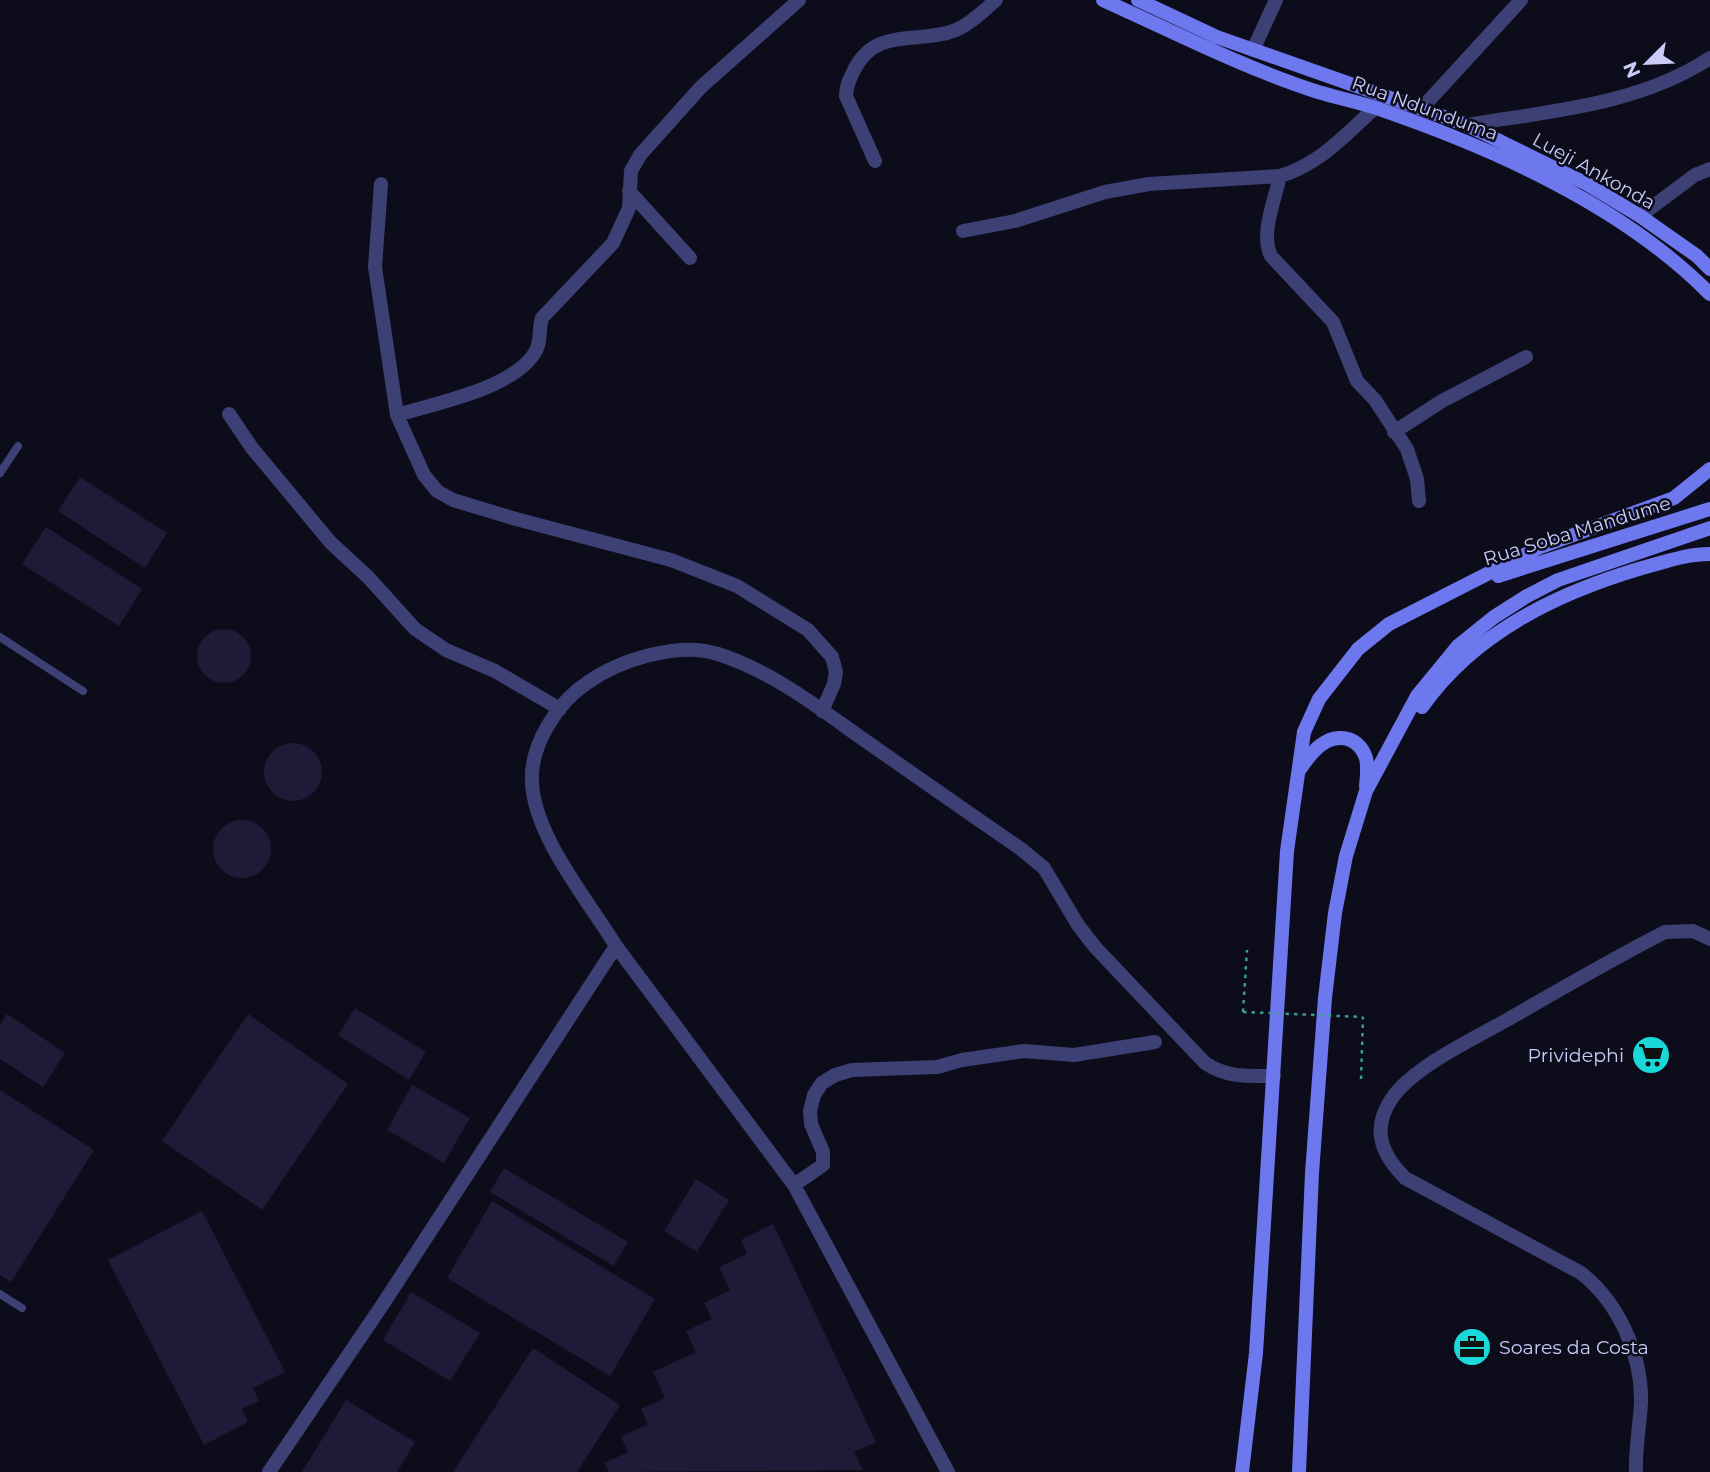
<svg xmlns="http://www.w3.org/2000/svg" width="1710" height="1472" font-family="Montserrat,sans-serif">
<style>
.building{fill:#1e1b38}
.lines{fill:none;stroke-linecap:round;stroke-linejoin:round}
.path{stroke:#399f8e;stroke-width:2.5;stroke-dasharray:3.5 5;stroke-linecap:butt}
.lane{stroke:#3d4074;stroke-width:8}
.street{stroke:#3d4074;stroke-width:14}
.secondary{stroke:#6d77ee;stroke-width:14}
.path-bridge{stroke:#399f8e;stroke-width:2.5;stroke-dasharray:3.5 5;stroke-linecap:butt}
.labels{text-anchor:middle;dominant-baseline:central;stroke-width:5;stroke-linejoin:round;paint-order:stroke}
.street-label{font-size:19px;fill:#cbcbf9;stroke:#0d0c1a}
.poi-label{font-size:19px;fill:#cbcbf9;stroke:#0d0c1a;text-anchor:end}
</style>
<rect width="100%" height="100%" fill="#0d0c1a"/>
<!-- building -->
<path class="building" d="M 80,477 L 167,533 L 145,568 L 58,511 Z
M 46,527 L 142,589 L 119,626 L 22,564 Z
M197 656a27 27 0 1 1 54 0a27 27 0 1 1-54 0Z
M264 772a29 29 0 1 1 58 0a29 29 0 1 1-58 0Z
M213 849a29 29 0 1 1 58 0a29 29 0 1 1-58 0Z
M 355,1008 L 426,1052 L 409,1080 L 338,1035 Z
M 7,1014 L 65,1053 L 43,1087 L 0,1059 L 0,1025 Z
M 248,1014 L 348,1084 L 262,1210 L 162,1141 Z
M 412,1085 L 470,1118 L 444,1163 L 387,1130 Z
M 0,1090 L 94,1150 L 11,1282 L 0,1275 Z
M 504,1168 L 628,1242 L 614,1266 L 490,1192 Z
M 696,1179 L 729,1200 L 697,1252 L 664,1231 Z
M 492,1201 L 655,1299 L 610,1376 L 447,1278 Z
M 202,1211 L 285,1372 L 253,1388 L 259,1401 L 242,1409 L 248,1422 L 204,1445 L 108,1260 Z
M 773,1224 L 876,1442 L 854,1452 L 863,1470 L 609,1472 L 604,1463 L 628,1452 L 621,1437 L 648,1424 L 641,1409 L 665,1398 L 653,1372 L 696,1352 L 686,1331 L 712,1319 L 704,1303 L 730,1290 L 719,1267 L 747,1254 L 741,1240 Z
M 411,1292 L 480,1333 L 450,1381 L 383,1340 Z
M 533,1348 L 620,1405 L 577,1472 L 453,1472 Z
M 346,1400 L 415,1442 L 397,1472 L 302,1472 Z"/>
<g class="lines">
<!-- path -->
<path class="path" d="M 1243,1012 L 1247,950
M 1361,1079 L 1363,1017"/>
<!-- lane -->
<path class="lane" d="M 0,473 L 18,446
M 0,637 L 83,691
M 0,1294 L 22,1308"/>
<!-- street -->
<path class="street" d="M 1253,50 L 1276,0
M 1422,108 L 1521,0
M 1467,125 C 1549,111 1639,105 1710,58
M 875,161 L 846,96 C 846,85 850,79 854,70 C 877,25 920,45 956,30 C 972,23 983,11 996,0
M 1280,176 C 1275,200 1260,233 1271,256 L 1333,322 L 1357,381 L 1375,400 L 1407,449 L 1417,479 L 1419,501
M 381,184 L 375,267 L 397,415 L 424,475 L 437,491 L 453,500 L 516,519 L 671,560 L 737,586 L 808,630 L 832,657 L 836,672 L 834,684 L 822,711
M 629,191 L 690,258
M 1640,216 L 1695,175 L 1710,169
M 963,231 L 1015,221 L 1105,192 L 1149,184 L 1280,176 C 1319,165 1346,134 1375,108
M 229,414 L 252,448 L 331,543 L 368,577 L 415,629 L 446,650 L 495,671 L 560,709
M 397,415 C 436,403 511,389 534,354 C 542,343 538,331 542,318 L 613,243 L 629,208 L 631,171 L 640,155 L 701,87 L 799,0
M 1394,432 L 1442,401 L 1526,357
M 616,946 L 794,1185 L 948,1472
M 794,1185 L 823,1165 L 823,1152 L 811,1124 L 810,1111 L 814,1095 L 822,1083 L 835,1075 L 852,1070 L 937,1067 L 962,1060 L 1024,1051 L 1074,1055 L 1155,1042
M 269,1472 L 383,1304 L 616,946 C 588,900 534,836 532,782 C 530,745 557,703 587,683 C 619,660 679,641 718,654 C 771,671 815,705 860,737 C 913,774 967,812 1021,849 L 1044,868 L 1078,925 L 1095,947 L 1205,1063 C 1227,1078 1249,1076 1274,1076
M 1636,1472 C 1635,1449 1640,1425 1641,1402 C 1642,1354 1618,1302 1581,1273 L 1405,1178 C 1381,1154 1371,1129 1392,1098 C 1415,1066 1473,1039 1507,1020 C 1559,990 1612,959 1665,932 L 1693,931 L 1710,939"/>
<!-- secondary -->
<path class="secondary" d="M 1103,0 C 1174,32 1244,68 1318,92 C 1338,98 1359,102 1379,109 C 1495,149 1623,206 1710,294
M 1138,0 L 1217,37 L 1467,125 L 1587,184 L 1640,216 L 1697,256 L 1710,269
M 1498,576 L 1710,509
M 1422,707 C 1474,633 1557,593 1642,568 C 1665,562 1686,554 1710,554
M 1300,769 C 1311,753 1326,733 1348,739 C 1357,742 1363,749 1366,758 C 1368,766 1367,777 1366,786
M 1242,1472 L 1256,1353 L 1287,851 L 1304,732 L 1319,699 L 1358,649 L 1389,624 L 1538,548 L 1674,498 L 1710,469
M 1299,1472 L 1312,1173 L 1325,998 L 1335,913 L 1346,856 L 1366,791 L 1417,696 L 1458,646 L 1494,617 L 1527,596 L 1558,580 L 1710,528"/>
<!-- path-bridge -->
<path class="path-bridge" d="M 1243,1012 L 1363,1017"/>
</g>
<!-- icons -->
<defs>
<symbol id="supermarket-disc" viewBox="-11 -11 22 22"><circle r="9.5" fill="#19d8d7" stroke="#0d0c1a"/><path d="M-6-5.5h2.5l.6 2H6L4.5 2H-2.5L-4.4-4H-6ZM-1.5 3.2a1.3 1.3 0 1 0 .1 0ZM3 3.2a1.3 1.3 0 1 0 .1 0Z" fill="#111"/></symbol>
<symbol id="office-disc" viewBox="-11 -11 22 22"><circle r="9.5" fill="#19d8d7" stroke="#0d0c1a"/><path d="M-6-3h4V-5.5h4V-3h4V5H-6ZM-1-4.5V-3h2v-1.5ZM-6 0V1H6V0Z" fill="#111"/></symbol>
</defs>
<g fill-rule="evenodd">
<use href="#supermarket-disc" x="1629" y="1033" width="44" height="44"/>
<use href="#office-disc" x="1450" y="1325" width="44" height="44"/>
</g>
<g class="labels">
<!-- street labels -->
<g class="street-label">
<text transform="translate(1425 108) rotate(20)">Rua Ndunduma</text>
<text transform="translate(1594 171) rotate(29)">Lueji Ankonda</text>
<text transform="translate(1577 531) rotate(-17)">Rua Soba Mandume</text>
</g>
<!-- poi labels -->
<g class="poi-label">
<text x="1624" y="1055">Prividephi</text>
<text x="1499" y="1347" text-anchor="start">Soares da Costa</text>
</g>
</g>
<!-- north arrow -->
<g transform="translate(1647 63) rotate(246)" stroke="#0d0c1a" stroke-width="5" paint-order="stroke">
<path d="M0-5L12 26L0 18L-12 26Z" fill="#cbcbf9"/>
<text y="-10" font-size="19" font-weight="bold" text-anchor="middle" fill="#cbcbf9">N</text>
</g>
</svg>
